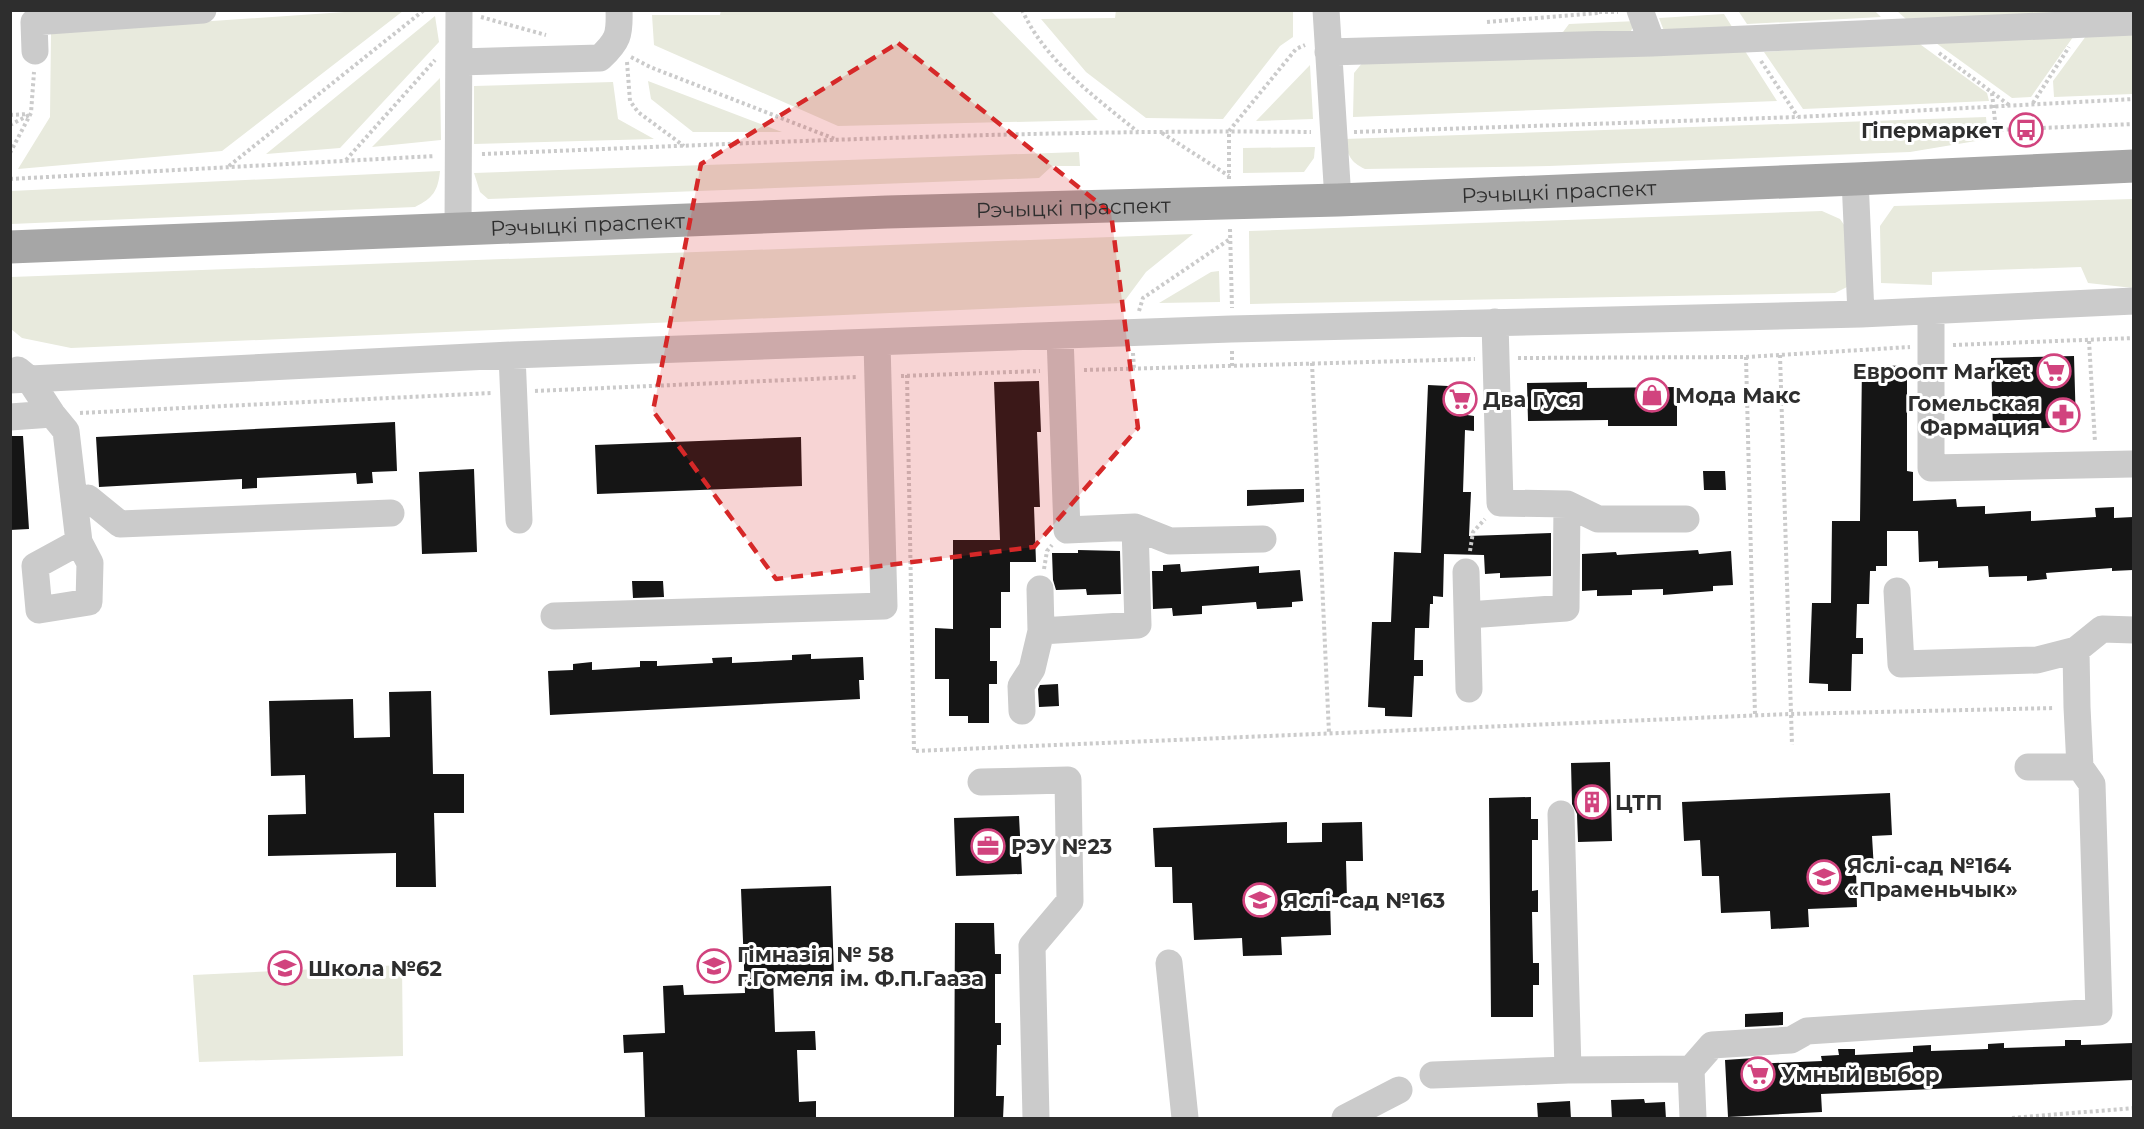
<svg xmlns="http://www.w3.org/2000/svg" width="2144" height="1129" font-family="Montserrat,sans-serif">
<style>
.green{fill:#e8eadd}
.building{fill:#151515}
.lines{fill:none;stroke-linecap:round;stroke-linejoin:round}
.path{stroke:#cbcbcb;stroke-width:4;stroke-dasharray:3 3;stroke-linecap:butt}
.minor{stroke:#cbcbcb;stroke-width:27}
.major{stroke:#a6a6a6;stroke-width:33}
.marked{fill:#d62828;fill-opacity:0.2;stroke:#d62828;stroke-width:4.5;stroke-dasharray:12 8;stroke-linejoin:round}
.labels{text-anchor:middle;dominant-baseline:central;stroke-width:6;stroke-linejoin:round;paint-order:stroke}
.poi-label{font-size:21px;font-weight:bold;fill:#2e2e2e;stroke:#fff;text-anchor:start}
.street-label{font-size:21px;fill:#2e2e2e;stroke:#fff}
</style>
<rect width="100%" height="100%" fill="#fff"/>
<!-- green -->
<path class="green" d="M 721,10 L 991,11 L 1098,120 L 838,126 L 654,45 L 652,15 L 720,15 Z
M 1116,10 L 1293,11 L 1293,37 L 1280,46 L 1223,119 L 1146,118 L 1086,72 L 1041,19 L 1115,18 Z
M 1778,10 L 1875,11 L 1881,17 L 1747,24 L 1739,12 Z
M 359,11 L 403,11 L 222,151 L 18,169 L 50,117 L 51,32 Z
M 1897,11 L 2078,11 L 2076,14 L 1906,19 Z
M 1724,14 L 1734,30 L 1664,31 L 1659,18 Z
M 435,16 L 439,42 L 340,148 L 266,154 Z
M 1637,21 L 1629,34 L 1560,36 L 1569,24 Z
M 2133,33 L 2133,94 L 2054,97 L 2053,81 L 2086,36 Z
M 2073,37 L 2031,97 L 2012,98 L 1936,43 Z
M 1917,42 L 1987,93 L 1989,101 L 1803,109 L 1764,52 Z
M 1745,51 L 1777,101 L 1353,117 L 1354,73 L 1363,62 Z
M 1310,65 L 1313,119 L 1256,121 Z
M 440,78 L 441,140 L 372,147 Z
M 648,81 L 782,132 L 693,132 L 651,99 Z
M 613,82 L 618,119 L 654,139 L 474,144 L 474,86 Z
M 1986,117 L 1988,139 L 1910,152 L 1549,166 L 1365,169 C 1350,162 1348,155 1344,139 Z
M 1315,147 L 1314,158 L 1304,172 L 1243,173 L 1243,148 Z
M 1079,152 L 1080,166 L 1052,166 L 1039,178 L 488,199 L 480,192 L 474,173 Z
M 440,171 C 438,191 433,198 415,207 L 11,224 L 11,191 Z
M 2133,199 L 2133,288 L 2088,283 L 2081,267 L 1932,272 L 1932,285 L 1881,283 L 1880,226 L 1894,206 Z
M 1822,211 L 1840,219 L 1847,229 L 1847,287 L 1835,293 L 1250,304 L 1249,231 Z
M 1193,234 L 1146,272 L 1123,303 L 71,348 L 22,338 L 11,329 L 11,277 Z
M 1219,271 L 1220,302 L 1159,303 L 1211,272 Z
M 402,965 L 403,1056 L 199,1062 L 193,975 Z"/>
<!-- building -->
<path class="building" d="M 2074,356 L 2076,427 L 1993,430 L 1991,358 Z
M 1862,365 L 1907,366 L 1907,471 L 1913,472 L 1913,501 L 1956,499 L 1957,507 L 1985,506 L 1985,514 L 2031,511 L 2031,521 L 2096,517 L 2095,508 L 2114,507 L 2114,518 L 2133,517 L 2133,570 L 2112,571 L 2112,568 L 2046,573 L 2047,579 L 2027,581 L 2027,576 L 1989,577 L 1988,566 L 1938,568 L 1938,561 L 1919,562 L 1918,531 L 1887,531 L 1887,566 L 1876,566 L 1876,571 L 1870,571 L 1869,604 L 1857,604 L 1856,638 L 1863,638 L 1863,654 L 1852,654 L 1851,691 L 1828,691 L 1828,684 L 1809,683 L 1812,603 L 1831,603 L 1832,521 L 1860,521 Z
M 1039,381 L 1041,432 L 1037,432 L 1040,507 L 1034,507 L 1036,562 L 1010,562 L 1010,592 L 1001,592 L 1001,628 L 990,628 L 990,661 L 997,661 L 997,684 L 989,684 L 989,723 L 968,723 L 968,716 L 949,716 L 949,679 L 935,679 L 935,628 L 953,629 L 953,540 L 1000,540 L 994,382 Z
M 1587,382 L 1587,388 L 1677,387 L 1677,426 L 1608,426 L 1608,420 L 1528,421 L 1527,383 Z
M 1428,385 L 1468,387 L 1467,415 L 1474,416 L 1474,431 L 1465,430 L 1463,492 L 1471,492 L 1469,536 L 1551,533 L 1551,576 L 1500,578 L 1500,573 L 1485,574 L 1484,555 L 1444,554 L 1443,597 L 1433,596 L 1433,604 L 1430,604 L 1429,628 L 1415,628 L 1414,660 L 1423,660 L 1423,676 L 1414,676 L 1412,717 L 1385,716 L 1385,708 L 1368,707 L 1372,622 L 1391,622 L 1394,552 L 1421,553 Z
M 395,422 L 397,471 L 372,472 L 373,483 L 357,484 L 356,473 L 257,478 L 257,488 L 242,489 L 242,479 L 99,487 L 96,437 Z
M 10,436 L 23,436 L 29,529 L 10,530 Z
M 801,437 L 802,486 L 597,494 L 595,445 Z
M 474,469 L 477,552 L 422,554 L 419,472 Z
M 1703,471 L 1725,471 L 1726,490 L 1704,490 Z
M 1304,489 L 1304,502 L 1247,506 L 1247,490 Z
M 1078,550 L 1120,551 L 1121,594 L 1087,595 L 1086,589 L 1056,590 L 1053,580 L 1052,553 L 1078,553 Z
M 1698,550 L 1699,554 L 1731,551 L 1733,585 L 1713,586 L 1713,591 L 1663,595 L 1663,589 L 1632,590 L 1632,595 L 1597,596 L 1597,590 L 1582,591 L 1582,554 L 1616,552 L 1617,555 Z
M 1180,564 L 1181,572 L 1259,566 L 1259,573 L 1300,570 L 1303,601 L 1292,602 L 1292,607 L 1257,609 L 1256,602 L 1202,606 L 1202,614 L 1173,616 L 1172,608 L 1153,609 L 1152,571 L 1163,571 L 1163,565 Z
M 632,581 L 663,581 L 664,597 L 633,598 Z
M 811,654 L 811,659 L 863,657 L 864,680 L 859,680 L 860,699 L 550,715 L 548,671 L 573,670 L 573,664 L 592,662 L 592,670 L 640,667 L 640,661 L 657,661 L 657,666 L 713,663 L 712,658 L 732,657 L 732,663 L 792,660 L 792,655 Z
M 1058,684 L 1059,706 L 1039,707 L 1038,689 L 1040,685 Z
M 431,691 L 433,774 L 464,774 L 464,813 L 434,813 L 436,887 L 396,887 L 396,853 L 268,856 L 268,815 L 306,814 L 305,775 L 271,776 L 269,701 L 353,699 L 354,738 L 390,737 L 389,692 Z
M 1610,762 L 1612,841 L 1578,842 L 1577,814 L 1572,804 L 1571,763 Z
M 1890,793 L 1892,835 L 1872,836 L 1874,870 L 1856,870 L 1857,907 L 1808,909 L 1809,927 L 1771,929 L 1770,911 L 1721,913 L 1719,876 L 1702,876 L 1700,840 L 1684,841 L 1682,802 Z
M 1531,797 L 1531,819 L 1538,819 L 1538,840 L 1532,840 L 1532,891 L 1538,890 L 1538,912 L 1532,912 L 1533,963 L 1539,963 L 1539,985 L 1533,985 L 1533,1017 L 1491,1017 L 1489,798 Z
M 1019,816 L 1022,874 L 956,876 L 954,818 Z
M 1287,822 L 1287,843 L 1322,842 L 1322,823 L 1362,822 L 1363,861 L 1346,861 L 1347,899 L 1330,900 L 1331,935 L 1281,937 L 1282,955 L 1243,956 L 1242,938 L 1194,940 L 1192,903 L 1173,903 L 1172,867 L 1155,867 L 1153,828 Z
M 831,886 L 834,976 L 773,978 L 775,1032 L 815,1031 L 816,1050 L 797,1050 L 799,1102 L 816,1101 L 816,1119 L 645,1119 L 643,1052 L 624,1053 L 623,1035 L 665,1033 L 663,986 L 683,985 L 684,995 L 745,993 L 741,889 Z
M 955,923 L 994,923 L 995,954 L 1001,954 L 1001,974 L 995,974 L 995,1023 L 1001,1023 L 1001,1045 L 997,1045 L 996,1096 L 1004,1096 L 1003,1119 L 954,1119 Z
M 1783,1012 L 1783,1025 L 1745,1027 L 1745,1014 Z
M 2065,1040 L 2081,1040 L 2081,1045 L 2133,1043 L 2133,1080 L 1821,1094 L 1822,1112 L 1728,1117 L 1725,1060 L 1754,1058 L 1754,1064 L 1822,1061 L 1821,1056 L 1839,1055 L 1838,1049 L 1855,1049 L 1855,1055 L 1913,1052 L 1913,1046 L 1931,1045 L 1931,1051 L 1988,1049 L 1988,1044 L 2004,1043 L 2004,1048 L 2065,1046 Z
M 1644,1099 L 1645,1103 L 1665,1102 L 1666,1119 L 1612,1119 L 1611,1100 Z
M 1570,1101 L 1571,1119 L 1538,1119 L 1537,1103 Z"/>
<g class="lines">
<!-- path -->
<path class="path" d="M 1022,10 C 1046,62 1095,97 1138,132
M 1599,12 L 1618,12
M 481,17 L 546,35
M 1487,22 L 1599,13
M 1939,53 L 2009,105
M 631,57 L 650,67 L 835,139
M 1761,61 L 1798,117
M 627,62 L 630,101 L 638,112 L 684,146
M 1992,93 L 1996,130 L 2134,124
M 2033,103 L 2069,47
M 10,115 L 28,114
M 10,125 L 31,114
M 2026,130 L 2027,147
M 1354,132 L 1798,117 L 2134,99
M 1162,133 L 1229,176
M 10,153 L 31,113 L 34,72
M 482,154 C 758,143 1034,129 1311,132
M 346,160 L 435,60
M 229,166 L 424,10
M 10,179 L 435,156
M 1229,179 L 1229,131 L 1296,49 L 1305,45
M 1230,229 L 1232,308
M 1139,311 L 1143,298 L 1230,239
M 2089,341 L 2095,442
M 1953,345 L 2134,338
M 1232,351 L 1232,366
M 1133,353 L 1134,369
M 1780,355 L 1792,745
M 1746,357 L 1755,715
M 1518,358 L 1746,357 L 1910,347
M 1312,363 L 1329,733
M 1084,370 L 1475,359
M 907,375 L 914,751 L 1790,714 L 2055,708
M 901,376 L 1040,371
M 535,391 L 857,377
M 80,413 L 492,393
M 1470,551 L 1473,532 L 1485,519
M 1044,569 L 1047,551 L 1052,545
M 2012,1118 L 2134,1108"/>
<!-- minor -->
<path class="minor" d="M 1326,10 L 1338,200
M 1640,10 L 1652,43
M 35,51 L 34,22 L 203,10
M 1328,52 L 1652,43 L 2134,22
M 459,62 L 600,58 C 618,41 620,35 619,10
M 458,230 L 459,10
M 1931,311 L 1931,468 L 2132,464
M 1861,314 L 2134,301
M 1495,322 L 1500,503 L 1567,504 L 1598,519 L 1686,519
M 1060,336 L 1067,530 L 1135,527 L 1170,541 L 1263,539
M 512,355 L 519,520
M 18,370 L 29,379 L 52,414 L 66,431 L 79,542 L 90,563 L 89,602 L 39,610 L 35,566 L 79,542
M 10,380 L 512,355 L 1231,329 L 1861,314 L 1855,179
M 10,417 L 52,414
M 74,500 L 88,498 L 120,524 L 391,513
M 1466,572 L 1469,689
M 1897,591 L 1901,664 L 2037,660 L 2076,650
M 1468,615 L 1566,608 L 1567,504
M 554,616 L 884,606 L 877,343
M 1041,631 L 1138,625 L 1135,527
M 1022,711 L 1021,686 L 1032,669 L 1041,631 L 1040,589
M 2028,767 L 2080,767
M 981,782 L 1068,780 L 1070,901 L 1032,946 L 1036,1118
M 1561,814 L 1568,1070
M 1169,963 L 1185,1118
M 1433,1075 L 1568,1070 L 1691,1069
M 1345,1118 L 1399,1090
M 1693,1118 L 1691,1069 L 1712,1045 L 1791,1040 L 1807,1031 L 2099,1012 L 2092,784 L 2080,767 L 2077,707 L 2076,650 L 2102,629 L 2134,630"/>
<!-- major -->
<path class="major" id="s1" d="M 10,247 L 887,212 L 1338,200 L 1855,179 L 2134,166"/>
</g>
<!-- marked area -->
<path class="marked" d="M 898,43 L 1111,213 L 1138,428 L 1034,547 L 776,579 L 653,411 L 701,164 Z"/>
<!-- icons -->
<defs>
<symbol id="bus-ring" viewBox="-11 -11 22 22"><circle r="9.5" fill="#fff" stroke="#d1437e" stroke-width="1.5"/><path d="M-5-6H5V4H4V6H2V4H-2V6H-4V4H-5ZM-3.5-4V0h7V-4ZM-3.5 1.2v1.5H-2V1.2ZM2 1.2v1.5H3.5V1.2Z" fill="#d1437e"/></symbol>
<symbol id="supermarket-ring" viewBox="-11 -11 22 22"><circle r="9.5" fill="#fff" stroke="#d1437e" stroke-width="1.5"/><path d="M-6-5.5h2.5l.6 2H6L4.5 2H-2.5L-4.4-4H-6ZM-1.5 3.2a1.3 1.3 0 1 0 .1 0ZM3 3.2a1.3 1.3 0 1 0 .1 0Z" fill="#d1437e"/></symbol>
<symbol id="shop-ring" viewBox="-11 -11 22 22"><circle r="9.5" fill="#fff" stroke="#d1437e" stroke-width="1.5"/><path d="M-5-2.5h2.3a2.7 3.5 0 0 1 5.4 0H5L5.5 6h-11ZM-1.5-2.5h3a1.5 2.3 0 0 0-3 0Z" fill="#d1437e"/></symbol>
<symbol id="pharmacy-ring" viewBox="-11 -11 22 22"><circle r="9.5" fill="#fff" stroke="#d1437e" stroke-width="1.5"/><path d="M-2-6h4v4h4v4h-4v4h-4v-4h-4v-4h4Z" fill="#d1437e"/></symbol>
<symbol id="building-ring" viewBox="-11 -11 22 22"><circle r="9.5" fill="#fff" stroke="#d1437e" stroke-width="1.5"/><path d="M-4-6H4V6H1V3H-1V6H-4ZM-2.5-4.3h1.7v1.8h-1.7ZM.8-4.3h1.7v1.8H.8ZM-2.5-1h1.7V.8h-1.7ZM.8-1h1.7V.8H.8Z" fill="#d1437e"/></symbol>
<symbol id="office-ring" viewBox="-11 -11 22 22"><circle r="9.5" fill="#fff" stroke="#d1437e" stroke-width="1.5"/><path d="M-6-3h4V-5.5h4V-3h4V5H-6ZM-1-4.5V-3h2v-1.5ZM-6 0V1H6V0Z" fill="#d1437e"/></symbol>
<symbol id="school-ring" viewBox="-11 -11 22 22"><circle r="9.5" fill="#fff" stroke="#d1437e" stroke-width="1.5"/><path d="M0-5L7-2L0 1L-7-2ZM-4 1L0 2.5L4 1V4Q0 6-4 4Z" fill="#d1437e"/></symbol>
</defs>
<g fill-rule="evenodd">
<use href="#bus-ring" x="2007" y="111" width="38" height="38"/>
<use href="#supermarket-ring" x="2035" y="352" width="38" height="38"/>
<use href="#shop-ring" x="1633" y="376" width="38" height="38"/>
<use href="#supermarket-ring" x="1441" y="380" width="38" height="38"/>
<use href="#pharmacy-ring" x="2044" y="396" width="38" height="38"/>
<use href="#building-ring" x="1573" y="783" width="38" height="38"/>
<use href="#office-ring" x="969" y="827" width="38" height="38"/>
<use href="#school-ring" x="1805" y="858" width="38" height="38"/>
<use href="#school-ring" x="1241" y="881" width="38" height="38"/>
<use href="#school-ring" x="695" y="947" width="38" height="38"/>
<use href="#school-ring" x="266" y="949" width="38" height="38"/>
<use href="#supermarket-ring" x="1739" y="1055" width="38" height="38"/>
</g>
<g class="labels">
<!-- poi labels -->
<g class="poi-label">
<text x="2003" y="130" text-anchor="end">Гіпермаркет</text>
<text x="2031" y="371" text-anchor="end">Евроопт Market</text>
<text x="1675" y="395">Мода Макс</text>
<text x="1483" y="399">Два Гуся</text>
<text x="2040" y="403" text-anchor="end">Гомельская<tspan x="2040" dy="24">Фармация</tspan></text>
<text x="1615" y="802">ЦТП</text>
<text x="1011" y="846">РЭУ №23</text>
<text x="1847" y="865">Яслі-сад №164<tspan x="1847" dy="24">«Праменьчык»</tspan></text>
<text x="1283" y="900">Яслі-сад №163</text>
<text x="737" y="954">Гімназія № 58<tspan x="737" dy="24">г.Гомеля ім. Ф.П.Гааза</tspan></text>
<text x="308" y="968">Школа №62</text>
<text x="1781" y="1074">Умный выбор</text>
</g>
<!-- street labels -->
<g class="street-label">
<text stroke="none"><textPath href="#s1" startOffset="1550">Рэчыцкі праспект</textPath></text>
<text stroke="none"><textPath href="#s1" startOffset="1064">Рэчыцкі праспект</textPath></text>
<text stroke="none"><textPath href="#s1" startOffset="578">Рэчыцкі праспект</textPath></text>
</g>
</g>
<!-- border -->
<rect width="2144" height="1129" fill="none" stroke="#2e2e2e" stroke-width="24"/>
</svg>
